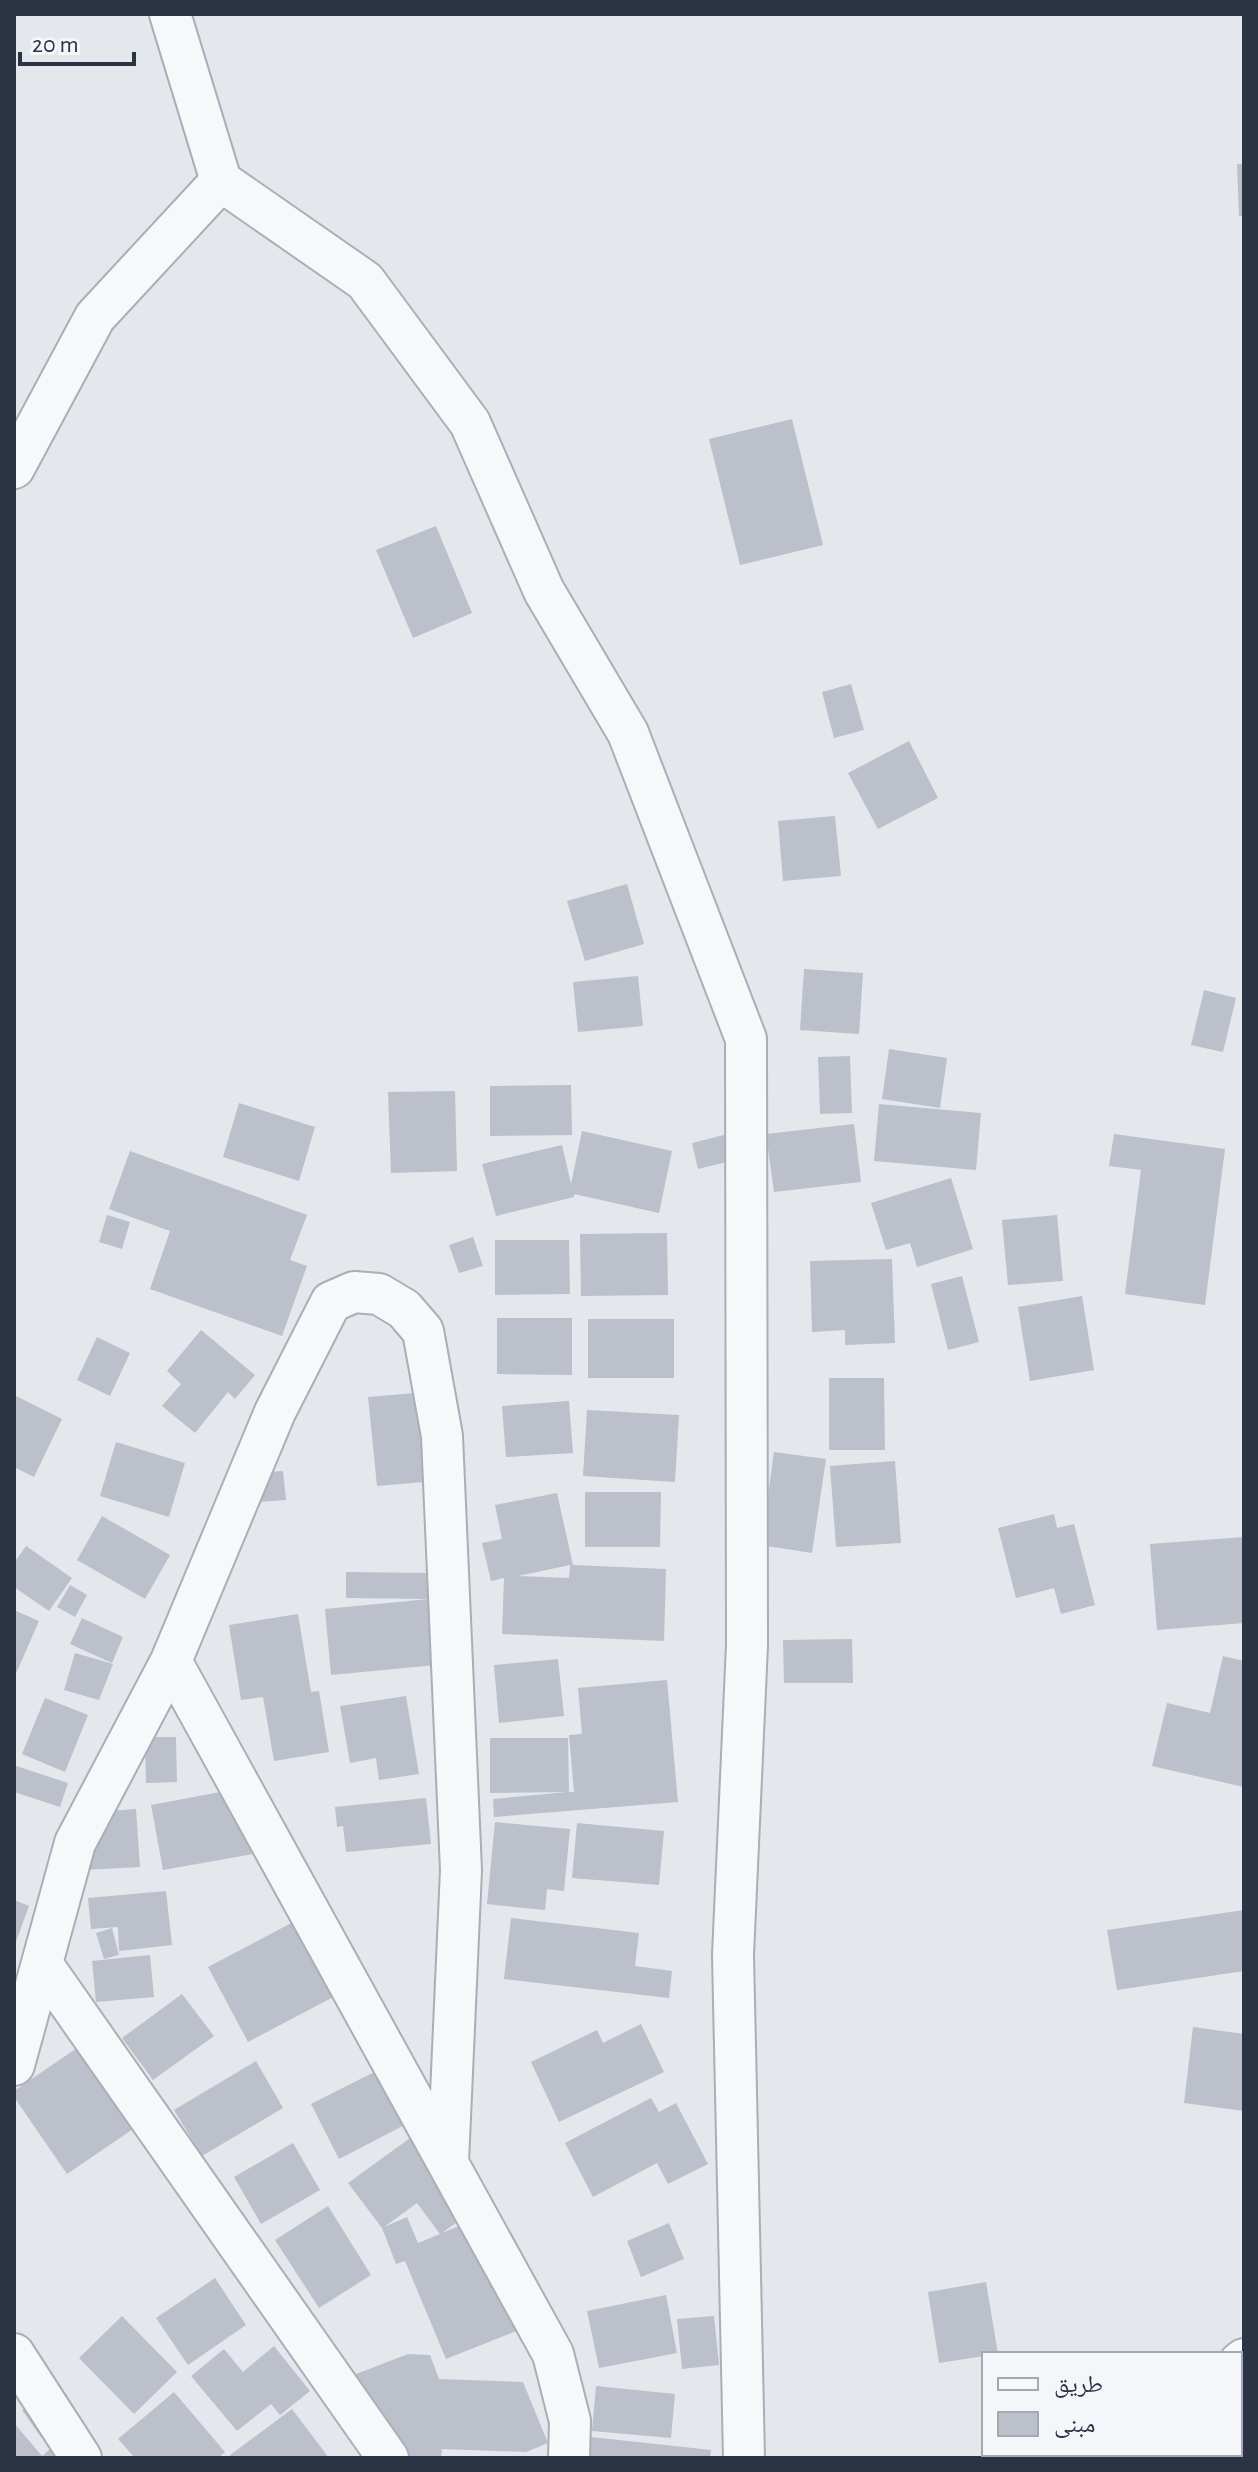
<svg xmlns="http://www.w3.org/2000/svg" width="1258" height="2472" font-family="'Alegreya Sans','Noto Naskh Arabic',sans-serif">
<style>
.building{fill:#bbc0ca;fill-rule:evenodd}
.lines{fill:none;stroke-linecap:round;stroke-linejoin:round}
.minor-casing{stroke:#a9aeb7;stroke-width:44}
.minor{stroke:#f7f8fa;stroke-width:40}
</style>
<rect width="100%" height="100%" fill="#e4e7ec"/>
<!-- building -->
<path class="building" d="M 1237,164 L 1244,164 L 1244,216 L 1239,216 Z
M 792,419 L 823,545 L 740,565 L 709,439 Z
M 436,526 L 472,613 L 413,638 L 376,550 Z
M 851,684 L 864,730 L 834,738 L 822,692 Z
M 909,741 L 938,798 L 878,829 L 848,773 Z
M 835,816 L 841,876 L 783,881 L 778,821 Z
M 627,884 L 644,944 L 585,961 L 567,901 Z
M 804,969 L 863,973 L 859,1034 L 800,1030 Z
M 638,976 L 643,1026 L 578,1032 L 573,982 Z
M 1204,990 L 1236,998 L 1223,1052 L 1191,1045 Z
M 889,1049 L 947,1058 L 940,1108 L 882,1099 Z
M 850,1056 L 852,1113 L 820,1114 L 818,1057 Z
M 571,1085 L 572,1135 L 490,1136 L 490,1086 Z
M 455,1091 L 457,1171 L 391,1173 L 388,1092 Z
M 239,1103 L 315,1127 L 299,1181 L 223,1157 Z
M 879,1104 L 981,1113 L 976,1170 L 874,1161 Z
M 854,1124 L 861,1182 L 774,1192 L 766,1134 Z
M 582,1131 L 672,1151 L 659,1213 L 574,1194 L 574,1197 L 496,1216 L 482,1164 L 562,1145 L 571,1184 Z
M 1114,1134 L 1225,1149 L 1205,1305 L 1125,1294 L 1141,1170 L 1109,1166 Z
M 724,1135 L 731,1161 L 698,1169 L 692,1143 Z
M 130,1151 L 307,1215 L 290,1260 L 307,1266 L 282,1336 L 150,1289 L 170,1231 L 109,1209 Z
M 951,1178 L 973,1249 L 917,1267 L 910,1243 L 886,1250 L 871,1203 Z
M 107,1215 L 130,1222 L 122,1249 L 99,1242 Z
M 1057,1215 L 1063,1281 L 1008,1285 L 1002,1220 Z
M 667,1233 L 668,1295 L 581,1296 L 580,1234 Z
M 473,1237 L 483,1266 L 459,1273 L 449,1245 Z
M 495,1240 L 569,1240 L 570,1294 L 495,1295 Z
M 892,1259 L 895,1343 L 845,1345 L 845,1330 L 812,1332 L 810,1261 Z
M 962,1276 L 979,1342 L 948,1350 L 931,1284 Z
M 1082,1296 L 1094,1370 L 1030,1381 L 1018,1307 Z
M 497,1318 L 572,1318 L 572,1375 L 497,1374 Z
M 588,1319 L 674,1319 L 674,1378 L 588,1378 Z
M 201,1330 L 255,1375 L 235,1399 L 228,1392 L 195,1433 L 162,1406 L 181,1384 L 167,1371 Z
M 97,1337 L 130,1353 L 110,1396 L 77,1380 Z
M 829,1378 L 884,1378 L 885,1450 L 829,1450 Z
M 439,1391 L 448,1480 L 377,1486 L 368,1397 Z
M 14,1395 L 62,1419 L 34,1477 L 14,1467 Z
M 569,1401 L 573,1453 L 506,1457 L 502,1406 Z
M 587,1410 L 679,1415 L 675,1482 L 583,1476 Z
M 116,1442 L 185,1463 L 169,1517 L 100,1496 Z
M 774,1452 L 826,1459 L 812,1553 L 761,1545 Z
M 895,1461 L 901,1543 L 836,1547 L 830,1466 Z
M 283,1471 L 286,1500 L 257,1502 L 253,1473 Z
M 585,1492 L 661,1492 L 660,1547 L 585,1547 Z
M 557,1493 L 573,1565 L 666,1569 L 664,1641 L 502,1634 L 504,1578 L 491,1581 L 482,1543 L 502,1539 L 495,1505 ZM 570,1565 L 569,1578 L 518,1576 Z
M 1054,1514 L 1057,1528 L 1074,1524 L 1095,1605 L 1061,1614 L 1054,1588 L 1016,1598 L 998,1528 Z
M 102,1516 L 170,1555 L 145,1599 L 77,1560 Z
M 1244,1537 L 1244,1623 L 1157,1630 L 1150,1544 Z
M 26,1546 L 72,1578 L 49,1611 L 14,1587 L 14,1563 Z
M 346,1572 L 429,1573 L 429,1599 L 346,1598 Z
M 70,1585 L 87,1595 L 75,1617 L 57,1607 Z
M 429,1599 L 436,1665 L 331,1675 L 325,1609 Z
M 14,1610 L 39,1621 L 14,1678 Z
M 298,1614 L 311,1692 L 319,1691 L 329,1752 L 274,1761 L 263,1697 L 241,1700 L 229,1625 Z
M 82,1618 L 123,1637 L 112,1663 L 70,1644 Z
M 852,1639 L 853,1683 L 784,1683 L 783,1640 Z
M 75,1653 L 113,1664 L 99,1700 L 64,1690 Z
M 1223,1656 L 1244,1661 L 1244,1787 L 1152,1766 L 1167,1703 L 1210,1713 Z
M 558,1659 L 564,1716 L 499,1723 L 494,1665 Z
M 667,1680 L 678,1802 L 494,1817 L 493,1799 L 567,1792 L 490,1793 L 490,1738 L 568,1738 L 569,1792 L 574,1792 L 569,1735 L 582,1734 L 578,1688 Z
M 406,1696 L 419,1774 L 379,1780 L 376,1758 L 350,1763 L 340,1706 Z
M 45,1698 L 88,1715 L 65,1772 L 22,1754 Z
M 145,1737 L 176,1737 L 177,1782 L 146,1783 Z
M 16,1766 L 68,1783 L 60,1807 L 14,1792 Z
M 247,1787 L 259,1853 L 163,1870 L 151,1805 Z
M 426,1798 L 431,1844 L 346,1852 L 343,1826 L 337,1827 L 335,1807 Z
M 136,1809 L 140,1867 L 84,1870 L 81,1813 Z
M 495,1822 L 570,1829 L 564,1891 L 547,1889 L 545,1910 L 487,1904 Z
M 577,1823 L 664,1831 L 659,1885 L 572,1878 Z
M 166,1891 L 172,1945 L 119,1951 L 118,1927 L 91,1929 L 88,1898 Z
M 14,1900 L 29,1906 L 14,1947 Z
M 1244,1910 L 1244,1971 L 1117,1990 L 1107,1930 Z
M 314,1911 L 354,1986 L 248,2042 L 208,1967 Z
M 511,1918 L 639,1933 L 635,1966 L 672,1971 L 669,1998 L 504,1979 Z
M 112,1928 L 119,1955 L 104,1959 L 96,1933 Z
M 150,1955 L 154,1997 L 96,2002 L 92,1961 Z
M 182,1994 L 214,2036 L 153,2080 L 122,2038 Z
M 641,2024 L 664,2072 L 559,2122 L 531,2062 L 597,2030 L 603,2043 Z
M 1193,2027 L 1244,2034 L 1244,2111 L 1184,2103 Z
M 77,2048 L 133,2129 L 67,2174 L 14,2097 L 14,2091 Z
M 256,2061 L 283,2108 L 202,2156 L 174,2110 Z
M 396,2061 L 424,2115 L 339,2159 L 311,2104 Z
M 651,2098 L 659,2112 L 676,2103 L 708,2164 L 668,2184 L 657,2163 L 593,2197 L 565,2143 Z
M 435,2120 L 491,2197 L 442,2233 L 476,2219 L 521,2329 L 446,2359 L 405,2261 L 396,2264 L 382,2228 L 348,2183 ZM 417,2203 L 440,2234 L 418,2243 L 407,2217 L 384,2227 Z
M 293,2143 L 320,2190 L 261,2224 L 234,2177 Z
M 328,2206 L 371,2275 L 319,2308 L 275,2240 Z
M 669,2223 L 684,2259 L 641,2277 L 627,2241 Z
M 215,2278 L 246,2325 L 188,2365 L 156,2318 Z
M 986,2282 L 998,2354 L 984,2354 L 984,2356 L 939,2363 L 928,2292 Z
M 666,2295 L 677,2353 L 599,2368 L 587,2311 Z
M 122,2316 L 177,2372 L 134,2414 L 79,2358 Z
M 714,2316 L 719,2365 L 682,2369 L 677,2319 Z
M 274,2346 L 310,2391 L 280,2415 L 271,2404 L 237,2431 L 191,2376 L 224,2349 L 243,2372 Z
M 408,2354 L 430,2355 L 439,2379 L 523,2382 L 548,2443 L 526,2452 L 442,2449 L 441,2458 L 381,2458 L 382,2455 L 407,2445 L 376,2444 L 371,2431 L 372,2396 L 350,2395 L 351,2376 Z
M 1244,2372 L 1244,2404 L 1240,2397 L 1240,2374 Z
M 596,2386 L 675,2394 L 671,2438 L 592,2431 Z
M 174,2392 L 225,2452 L 218,2458 L 135,2458 L 118,2439 Z
M 37,2400 L 56,2427 L 41,2437 L 22,2410 Z
M 292,2409 L 329,2458 L 232,2458 L 230,2455 Z
M 14,2423 L 42,2456 L 57,2443 L 69,2458 L 14,2458 Z
M 591,2437 L 711,2450 L 710,2458 L 589,2458 Z
M 1112,2454 L 1187,2454 L 1189,2458 L 1110,2458 L 1109,2456 Z"/>
<g class="lines">
<defs>
<path id="minor" d="M 170,14 L 221,181 L 365,281 L 470,423 L 544,591 L 628,733 L 746,1039 L 747,1645 L 733,1955 L 744,2458
M 14,468 L 95,317 L 221,181
M 171,1661 L 553,2354 L 570,2421 L 569,2458
M 42,1964 L 388,2458
M 14,2065 L 75,1843 L 171,1661 L 275,1412 L 331,1302 L 354,1292 L 379,1294 L 404,1309 L 423,1331 L 442,1436 L 461,1870 L 448,2162
M 14,2354 L 81,2458
M 1240,2362 L 1244,2359
M 1237,2454 L 1239,2458
M 1131,2458 L 1135,2454"/>
</defs>
<!-- minor casing -->
<use href="#minor" class="minor-casing"/>
<!-- minor -->
<use href="#minor" class="minor"/>
</g>
<!-- border -->
<rect width="1258" height="2472" fill="none" stroke="#2b3445" stroke-width="32"/>
<!-- legend -->
<rect x="982" y="2352" width="260" height="104" fill="#f4f6f9" stroke="#a4a8b1" stroke-width="2"/>
<rect x="998" y="2378" width="40" height="12" fill="#f7f8fa" stroke="#a4a8b1" stroke-width="2"/>
<text x="1054" y="2392" font-size="24" fill="#2b3445">طريق</text>
<rect x="998" y="2412" width="40" height="24" fill="#bbc0ca" stroke="#a4a8b1" stroke-width="2"/>
<text x="1054" y="2432" font-size="24" fill="#2b3445">مبنى</text>
<!-- scale -->
<path d="M20 52v12h114v-12" fill="none" stroke="#2b3445" stroke-width="4"/>
<text x="32" y="52" font-size="24" fill="#2b3445" stroke="#f4f6f9" stroke-width="6" paint-order="stroke">20 m</text>
</svg>
